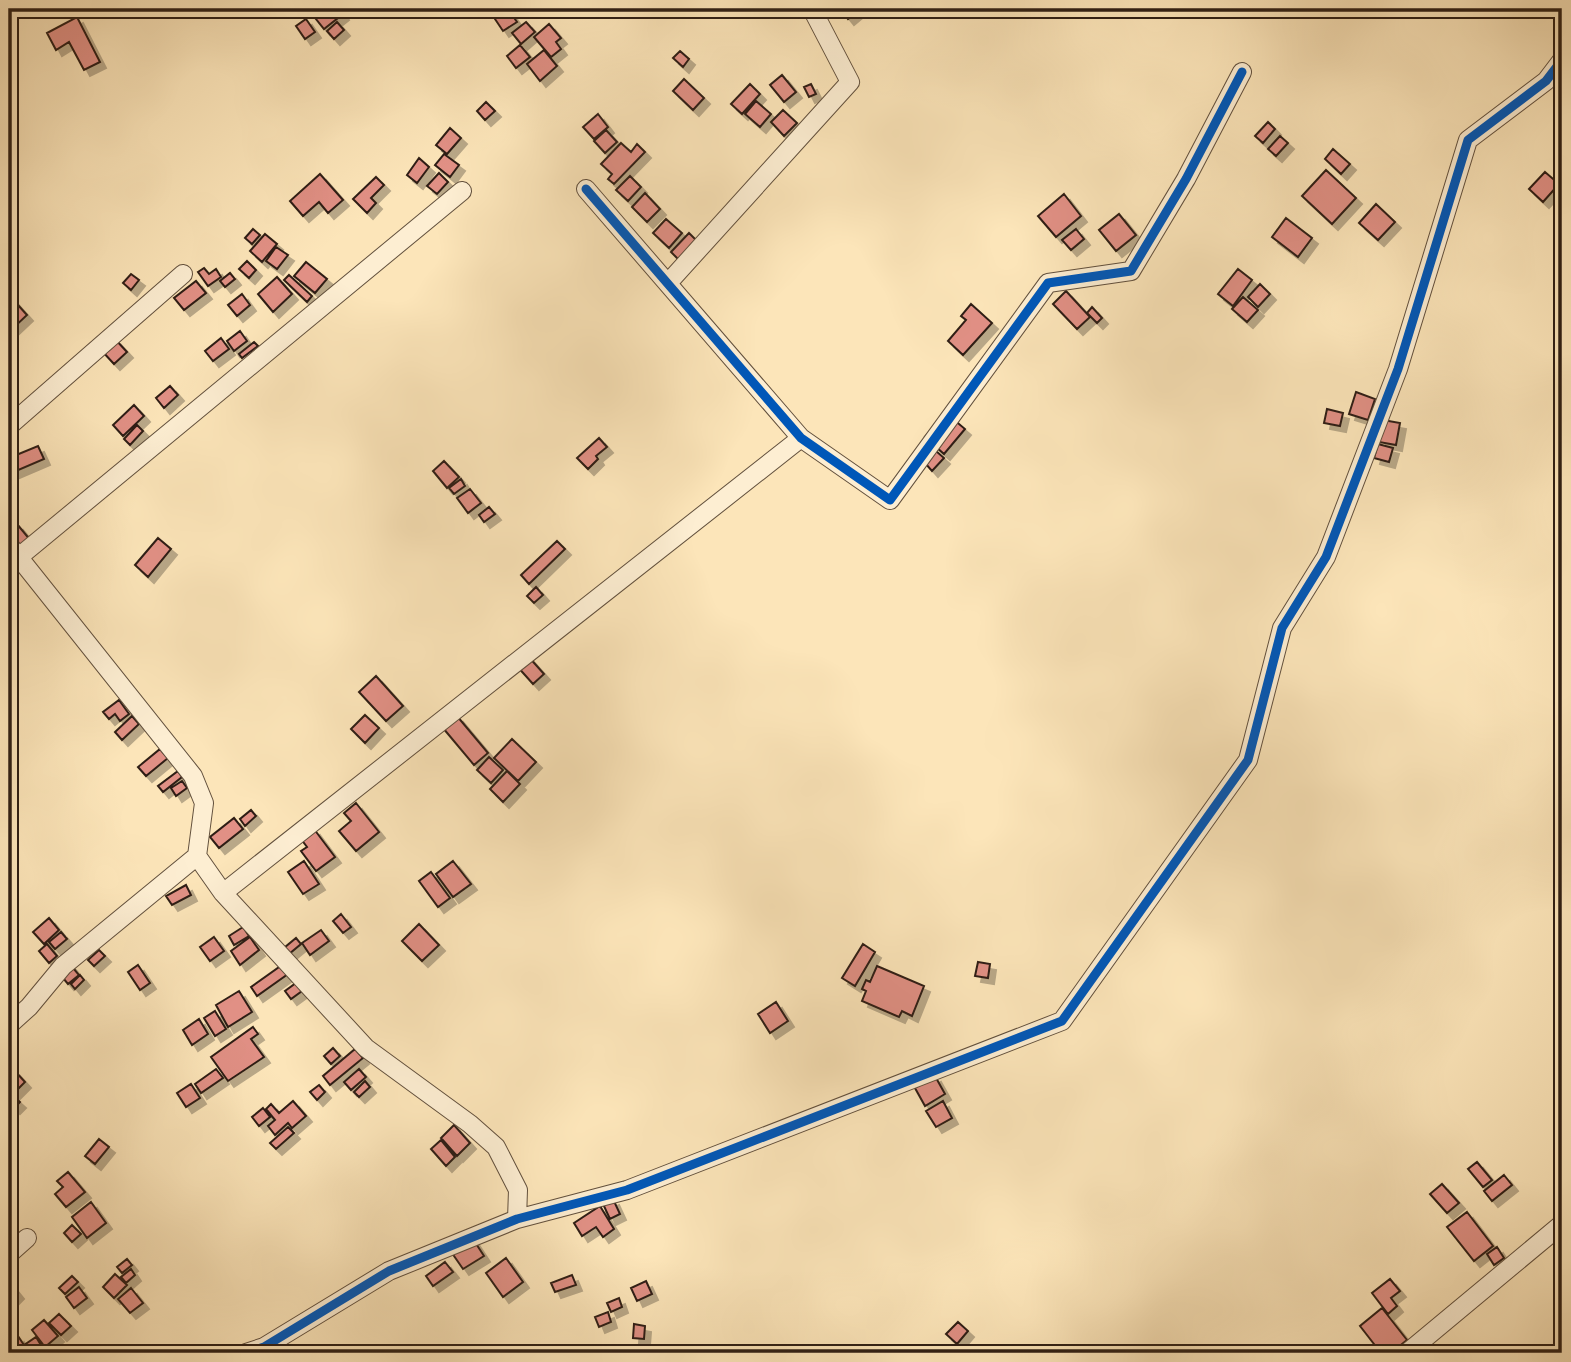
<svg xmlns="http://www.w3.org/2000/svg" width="1571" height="1362" font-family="'Old Standard TT',serif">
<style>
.building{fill:#e19085;stroke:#2f1f14;stroke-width:2;filter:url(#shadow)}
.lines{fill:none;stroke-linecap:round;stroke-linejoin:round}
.minor-casing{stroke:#62503d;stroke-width:20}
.minor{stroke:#fdeed2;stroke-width:18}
.cycleway-casing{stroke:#fdeed2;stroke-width:13}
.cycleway{stroke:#0057b8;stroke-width:9}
</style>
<defs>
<filter id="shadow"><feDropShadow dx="6" dy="6" stdDeviation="0" flood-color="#0004"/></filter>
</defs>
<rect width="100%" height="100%" fill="#fce5b9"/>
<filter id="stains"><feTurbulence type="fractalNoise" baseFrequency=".00286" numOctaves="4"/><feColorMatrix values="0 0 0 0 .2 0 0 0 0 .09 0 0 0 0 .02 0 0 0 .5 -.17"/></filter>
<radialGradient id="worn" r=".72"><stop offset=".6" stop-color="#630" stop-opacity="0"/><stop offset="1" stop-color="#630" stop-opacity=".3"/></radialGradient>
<!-- building -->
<path class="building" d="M 308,9 L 339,9 L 343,14 L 324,29 Z
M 508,9 L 517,22 L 503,31 L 495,19 Z
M 840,9 L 860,9 L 848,19 Z
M 77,17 L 100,62 L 84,70 L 69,42 L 56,50 L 47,33 Z
M 306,19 L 315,32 L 305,39 L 296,26 Z
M 337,22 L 344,30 L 334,39 L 327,31 Z
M 526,22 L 535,32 L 521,44 L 512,33 Z
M 549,24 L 561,38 L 556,42 L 561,49 L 551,57 L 534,37 Z
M 520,45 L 530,57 L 516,68 L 507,56 Z
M 544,50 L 557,66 L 540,81 L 527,64 Z
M 680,51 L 689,59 L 683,67 L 673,58 Z
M 782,75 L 796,92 L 784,102 L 770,85 Z
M 684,79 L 704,98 L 693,110 L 673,91 Z
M 750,84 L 760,94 L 742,114 L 731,104 Z
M 811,84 L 816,94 L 809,97 L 804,87 Z
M 756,101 L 771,114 L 760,127 L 745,114 Z
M 486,102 L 495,111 L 485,120 L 477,111 Z
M 783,110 L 797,123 L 784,136 L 771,122 Z
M 598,114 L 608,127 L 594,139 L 583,127 Z
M 1268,122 L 1275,129 L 1263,143 L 1255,136 Z
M 450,128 L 461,138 L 447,154 L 436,145 Z
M 606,130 L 617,142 L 605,153 L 594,141 Z
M 1280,136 L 1288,143 L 1276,156 L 1268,149 Z
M 621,143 L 631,152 L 637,144 L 645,152 L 614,184 L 608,179 L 612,174 L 601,164 Z
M 1333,149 L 1350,164 L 1341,174 L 1325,159 Z
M 444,154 L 459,165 L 450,177 L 435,165 Z
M 419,158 L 429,167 L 417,183 L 407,175 Z
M 1326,170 L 1356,198 L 1332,224 L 1302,196 Z
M 1545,172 L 1559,184 L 1543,202 L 1529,189 Z
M 439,173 L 448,182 L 437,194 L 427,186 Z
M 320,174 L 343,200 L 328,213 L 319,202 L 303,216 L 290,201 Z
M 630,176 L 641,187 L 628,201 L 616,190 Z
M 376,177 L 384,185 L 371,198 L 376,203 L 367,213 L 353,199 Z
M 645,193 L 660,209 L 647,222 L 632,207 Z
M 1064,194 L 1081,216 L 1056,237 L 1038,216 Z
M 1376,204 L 1395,222 L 1378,240 L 1359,223 Z
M 1119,214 L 1136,235 L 1116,251 L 1099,230 Z
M 1286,218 L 1312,238 L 1298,257 L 1272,237 Z
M 666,219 L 682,233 L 669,248 L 653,233 Z
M 253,229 L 260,235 L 252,244 L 245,238 Z
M 1076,229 L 1084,239 L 1071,250 L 1062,240 Z
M 689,233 L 699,243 L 681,262 L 671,252 Z
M 265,234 L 277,244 L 262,262 L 250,251 Z
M 276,247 L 288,255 L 277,269 L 266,261 Z
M 247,261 L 256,270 L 249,278 L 239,269 Z
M 306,262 L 327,279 L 315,293 L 294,276 Z
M 204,268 L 209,274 L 216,269 L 221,277 L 208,286 L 198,272 Z
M 1238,269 L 1252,280 L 1233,306 L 1218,294 Z
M 230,273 L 235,279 L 225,287 L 220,281 Z
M 131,274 L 139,280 L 131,290 L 123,283 Z
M 289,275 L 312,296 L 307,302 L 284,280 Z
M 277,277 L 292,294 L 273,312 L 258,294 Z
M 196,281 L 206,293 L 184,310 L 174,298 Z
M 1260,284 L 1270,294 L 1258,307 L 1248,297 Z
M 1066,291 L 1090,317 L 1077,329 L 1053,304 Z
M 242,294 L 250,305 L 237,316 L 228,305 Z
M 9,295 L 27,315 L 9,332 Z
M 1243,297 L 1258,310 L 1247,322 L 1232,309 Z
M 971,304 L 992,323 L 963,355 L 948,341 L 966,320 L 961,316 Z
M 1092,307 L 1102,318 L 1097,323 L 1087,313 Z
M 240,331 L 247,341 L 234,351 L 227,341 Z
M 221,338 L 229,349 L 213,361 L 205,351 Z
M 115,339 L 127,352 L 114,364 L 102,351 Z
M 254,342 L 258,346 L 242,358 L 239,354 Z
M 170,386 L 178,395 L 164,408 L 156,398 Z
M 1356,392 L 1375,399 L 1368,420 L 1349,414 Z
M 134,405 L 144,416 L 123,436 L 113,425 Z
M 1327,409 L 1343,413 L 1340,426 L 1324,423 Z
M 946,413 L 965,429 L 944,454 L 925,437 Z
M 1383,420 L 1400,423 L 1396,445 L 1379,442 Z
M 137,425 L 143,431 L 130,445 L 124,439 Z
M 599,438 L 607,447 L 596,456 L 598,459 L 588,469 L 577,458 Z
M 1378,444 L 1393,448 L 1389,462 L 1374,458 Z
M 38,446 L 44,459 L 9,474 L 9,458 Z
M 936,451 L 944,458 L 932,471 L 925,463 Z
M 444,461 L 459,477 L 447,488 L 433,471 Z
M 461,479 L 465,486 L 454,494 L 449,488 Z
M 470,489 L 481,503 L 468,513 L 457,498 Z
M 489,507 L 495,514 L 484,522 L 479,515 Z
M 17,524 L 31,541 L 22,549 L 9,534 L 9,531 Z
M 158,538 L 171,549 L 148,577 L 135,565 Z
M 557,541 L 565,549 L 529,584 L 521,575 Z
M 536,587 L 543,595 L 534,603 L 527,596 Z
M 527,655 L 544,674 L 533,684 L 516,665 Z
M 376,676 L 403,706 L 386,721 L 359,692 Z
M 119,700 L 129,714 L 120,721 L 115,714 L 109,719 L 103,712 Z
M 365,715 L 379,728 L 365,743 L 351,729 Z
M 132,716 L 139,724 L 122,740 L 115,732 Z
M 457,716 L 488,753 L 474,765 L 443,728 Z
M 512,739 L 536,762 L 518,781 L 494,758 Z
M 160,749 L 168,758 L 146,776 L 138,767 Z
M 489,757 L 503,770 L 491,783 L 477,770 Z
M 178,771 L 182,777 L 163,792 L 158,786 Z
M 507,771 L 520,784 L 503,802 L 490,789 Z
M 182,781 L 187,788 L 176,796 L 171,788 Z
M 356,803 L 379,832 L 356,851 L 339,831 L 351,821 L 344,813 Z
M 251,810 L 256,816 L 245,826 L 240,819 Z
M 234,818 L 243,829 L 219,848 L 210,837 Z
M 314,829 L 335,857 L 316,871 L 301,851 L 307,847 L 301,839 Z
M 304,861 L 319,884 L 303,894 L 288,872 Z
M 453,861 L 471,884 L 453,897 L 436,874 Z
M 431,872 L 450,898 L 438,907 L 419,881 Z
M 186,885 L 191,895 L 172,905 L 166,896 Z
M 341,914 L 351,927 L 343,933 L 333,921 Z
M 49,918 L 59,930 L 44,944 L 33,932 Z
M 419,924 L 439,945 L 422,961 L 402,941 Z
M 243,927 L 249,936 L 234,945 L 229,936 Z
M 321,930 L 329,941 L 310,955 L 302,943 Z
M 61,932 L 67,939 L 55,949 L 49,942 Z
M 214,937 L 224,951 L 210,961 L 200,947 Z
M 250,937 L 259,950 L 240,965 L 231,951 Z
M 296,938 L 301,944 L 289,954 L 284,948 Z
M 47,944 L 57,956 L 49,963 L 39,951 Z
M 863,944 L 875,952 L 855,986 L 842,978 Z
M 99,950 L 105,956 L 94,966 L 88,960 Z
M 978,962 L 990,964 L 988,978 L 975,976 Z
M 69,963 L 79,975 L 68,984 L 58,972 Z
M 138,965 L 150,983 L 140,990 L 128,972 Z
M 282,965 L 288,974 L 257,996 L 251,987 Z
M 877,966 L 924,986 L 912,1016 L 902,1011 L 899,1017 L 862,1001 L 866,991 L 862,989 L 866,980 L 870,982 Z
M 80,975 L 84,980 L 75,989 L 71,984 Z
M 296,983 L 302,991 L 291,999 L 285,991 Z
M 239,991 L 252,1012 L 228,1027 L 216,1005 Z
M 776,1002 L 788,1021 L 770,1033 L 758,1014 Z
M 215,1011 L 226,1029 L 215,1036 L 204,1018 Z
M 199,1019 L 208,1034 L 192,1045 L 183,1030 Z
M 253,1027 L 258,1034 L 251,1039 L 264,1057 L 228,1081 L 211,1057 Z
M 333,1048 L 340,1056 L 331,1064 L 324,1056 Z
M 355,1049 L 363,1058 L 330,1085 L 323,1076 Z
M 216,1069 L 223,1078 L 201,1093 L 195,1084 Z
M 359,1069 L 366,1077 L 351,1090 L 344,1082 Z
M 14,1070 L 25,1082 L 12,1095 L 20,1102 L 14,1108 L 9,1103 L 9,1075 Z
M 935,1076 L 945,1094 L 925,1106 L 915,1088 Z
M 365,1081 L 370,1087 L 359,1097 L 354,1092 Z
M 191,1084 L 200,1098 L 186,1107 L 177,1093 Z
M 319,1085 L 325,1092 L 317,1100 L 310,1092 Z
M 293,1101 L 306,1116 L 292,1128 L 288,1123 L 275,1135 L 268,1126 L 275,1120 L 266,1109 L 271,1104 L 279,1113 Z
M 943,1101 L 952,1118 L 936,1127 L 926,1111 Z
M 263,1108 L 270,1117 L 259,1126 L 252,1117 Z
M 454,1125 L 470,1143 L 457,1156 L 441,1138 Z
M 288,1127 L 294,1133 L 276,1149 L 270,1143 Z
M 99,1139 L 109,1147 L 95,1164 L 85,1156 Z
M 441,1140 L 455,1157 L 446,1166 L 431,1149 Z
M 1477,1162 L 1492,1180 L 1483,1187 L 1468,1169 Z
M 68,1172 L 85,1192 L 66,1207 L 55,1194 L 63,1187 L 57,1181 Z
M 1504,1175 L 1512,1185 L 1492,1201 L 1484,1191 Z
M 1442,1184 L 1459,1203 L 1447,1213 L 1430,1194 Z
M 613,1199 L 620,1214 L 610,1219 L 603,1204 Z
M 91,1202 L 106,1223 L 87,1238 L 72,1217 Z
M 600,1206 L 614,1229 L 603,1237 L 596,1227 L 582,1236 L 574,1223 Z
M 1467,1212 L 1493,1246 L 1474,1261 L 1447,1227 Z
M 72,1225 L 81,1234 L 72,1242 L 64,1233 Z
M 473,1239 L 484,1256 L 463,1269 L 452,1253 Z
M 1497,1247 L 1504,1258 L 1494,1265 L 1487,1254 Z
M 506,1258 L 523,1282 L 503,1297 L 486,1273 Z
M 127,1259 L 132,1265 L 122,1273 L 117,1267 Z
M 445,1262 L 453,1272 L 433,1286 L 426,1276 Z
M 131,1269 L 135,1275 L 126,1283 L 121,1277 Z
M 115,1274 L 127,1285 L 114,1298 L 103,1287 Z
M 572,1275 L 576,1285 L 555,1292 L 551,1283 Z
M 72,1276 L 78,1282 L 65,1294 L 59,1288 Z
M 1390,1279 L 1400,1291 L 1391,1298 L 1397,1306 L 1388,1314 L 1372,1293 Z
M 646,1281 L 652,1294 L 637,1301 L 631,1288 Z
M 9,1282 L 18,1293 L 9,1302 Z
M 79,1287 L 87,1298 L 74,1308 L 66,1297 Z
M 131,1288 L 143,1303 L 130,1313 L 118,1299 Z
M 619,1298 L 622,1307 L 611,1312 L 607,1303 Z
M 1382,1308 L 1407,1340 L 1391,1353 L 1381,1353 L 1360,1326 Z
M 608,1312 L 611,1322 L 599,1327 L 595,1317 Z
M 59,1314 L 71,1326 L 61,1335 L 49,1323 Z
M 44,1320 L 58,1336 L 45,1347 L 32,1330 Z
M 958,1322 L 968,1331 L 957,1344 L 946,1334 Z
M 634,1324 L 645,1326 L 644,1339 L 633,1338 Z
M 18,1336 L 24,1345 L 36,1337 L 44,1350 L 40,1353 L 20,1353 L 12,1341 Z"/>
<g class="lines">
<defs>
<path id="minor" d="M 586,189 L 801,438 L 890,500 L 1048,283 L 1131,271 L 1186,179 L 1242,72
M 668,283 L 850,82 L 812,9
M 9,426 L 183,274
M 9,545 L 193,776 L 204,803 L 197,856 L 223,893 L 366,1048 L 470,1124 L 496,1147 L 518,1190 L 517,1219
M 20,556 L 462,191
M 223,893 L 801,438
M 9,1025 L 29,1007 L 63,966 L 197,856
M 9,1254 L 27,1238
M 246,1353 L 264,1347 L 389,1271 L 517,1219 L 627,1190 L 1062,1021 L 1248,760 L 1282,628 L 1326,557 L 1398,369 L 1468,140 L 1546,81 L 1562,60
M 1407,1353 L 1562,1224"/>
</defs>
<!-- minor casing -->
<use href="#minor" class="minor-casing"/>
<!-- minor -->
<use href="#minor" class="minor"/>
<defs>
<path id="cycleway" d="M 586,189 L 801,438 L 890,500 L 1048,283 L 1131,271 L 1186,179 L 1242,72
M 246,1353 L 264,1347 L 389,1271 L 517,1219 L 627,1190 L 1062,1021 L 1248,760 L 1282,628 L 1326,557 L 1398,369 L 1468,140 L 1546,81 L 1562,60"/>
</defs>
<!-- cycleway casing -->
<use href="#cycleway" class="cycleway-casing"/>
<!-- cycleway -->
<use href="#cycleway" class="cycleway"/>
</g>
<!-- margin -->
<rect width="1571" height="1362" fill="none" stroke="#fce5b9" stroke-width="35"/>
<rect x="10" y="10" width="1550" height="1341" fill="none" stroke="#2f1f14" stroke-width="3.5"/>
<rect x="18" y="18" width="1536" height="1327" fill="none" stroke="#2f1f14" stroke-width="2"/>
<rect width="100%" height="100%" filter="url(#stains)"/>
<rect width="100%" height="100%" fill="url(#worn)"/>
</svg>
